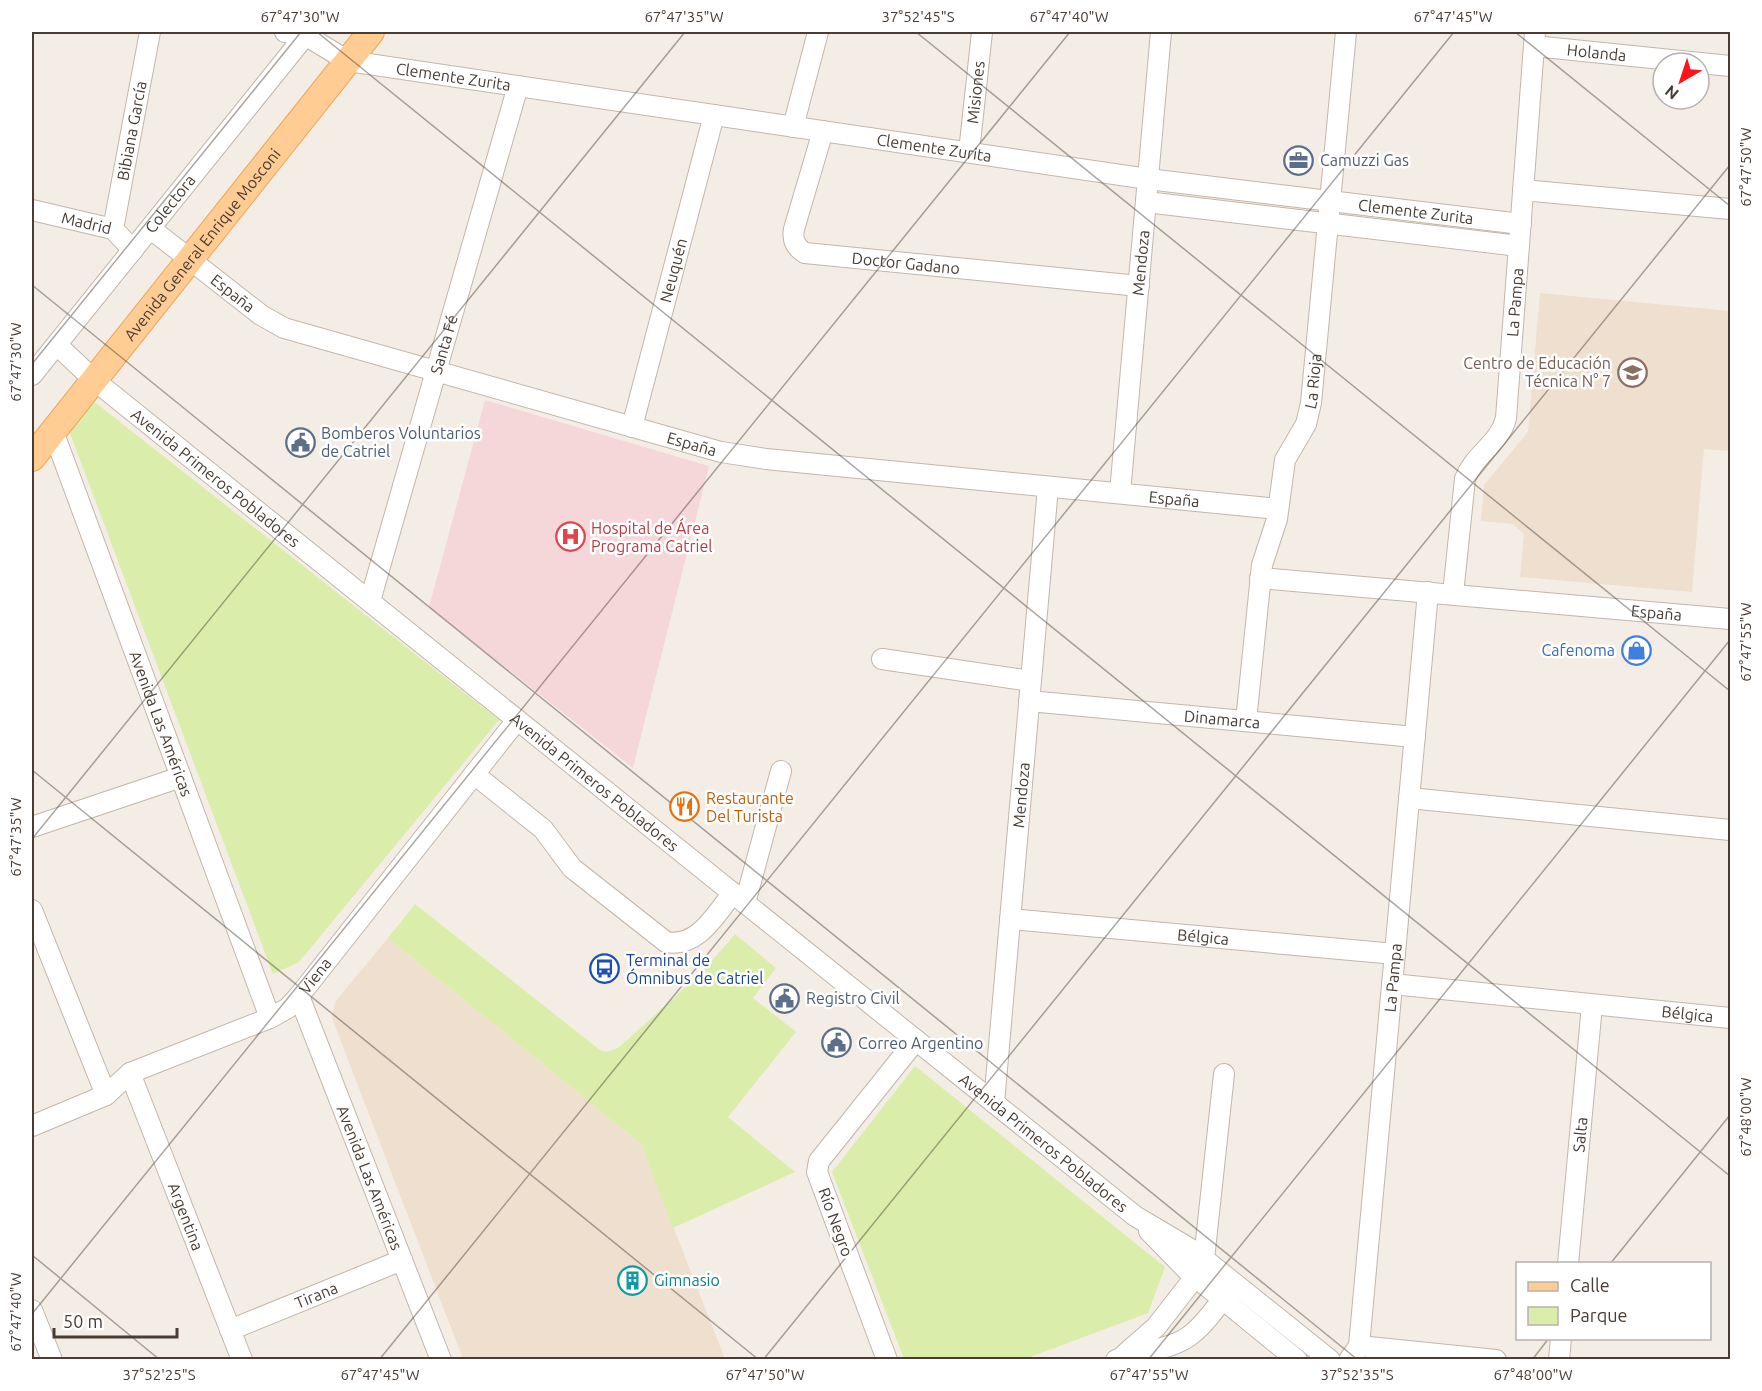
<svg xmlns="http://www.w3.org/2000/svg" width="1762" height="1391" font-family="Ubuntu,sans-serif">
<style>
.education{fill:#efdfce}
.medical{fill:#f6d7d9}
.green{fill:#dbedaa}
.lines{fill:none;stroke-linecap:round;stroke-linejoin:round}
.minor-casing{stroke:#c4b6aa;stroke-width:22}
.major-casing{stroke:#f0a658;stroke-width:28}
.minor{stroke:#fff;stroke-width:20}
.major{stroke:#ffcc94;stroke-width:26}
.ticks{fill:none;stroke:#483c34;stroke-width:1.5;stroke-opacity:0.45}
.labels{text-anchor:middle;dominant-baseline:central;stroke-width:5;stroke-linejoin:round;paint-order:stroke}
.street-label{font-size:16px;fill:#483c34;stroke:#fff}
.service-label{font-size:16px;fill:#4e5e75;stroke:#fff;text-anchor:start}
.education-label{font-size:16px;fill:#785e54;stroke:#fff;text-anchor:end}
.health-label{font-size:16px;fill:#be3a42;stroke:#fff;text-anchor:start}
.shop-label{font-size:16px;fill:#366cbe;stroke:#fff;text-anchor:end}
.food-label{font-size:16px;fill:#c56008;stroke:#fff;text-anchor:start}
.transit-label{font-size:16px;fill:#164399;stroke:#fff;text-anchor:start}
.culture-label{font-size:16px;fill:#0d838f;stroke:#fff;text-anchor:start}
.neatline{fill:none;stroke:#483c34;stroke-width:2}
.ticks-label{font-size:15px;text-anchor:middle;fill:#483c34}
</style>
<rect width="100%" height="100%" fill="#f4ede5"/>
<!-- education -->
<path class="education" d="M 1540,293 L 1730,311 L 1730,451 L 1704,449 L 1692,592 L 1520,577 L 1524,534 L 1513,524 L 1481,521 L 1484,485 L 1528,432 Z
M 388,938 L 641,1144 L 725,1359 L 463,1359 L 332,1018 L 335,1002 Z"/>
<!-- medical -->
<path class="medical" d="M 485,400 L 709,466 L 633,768 L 429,607 Z"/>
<!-- green -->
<path class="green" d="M 92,400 L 499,720 L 299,962 L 273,974 L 68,428 Z
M 415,904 L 600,1050 L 606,1052 L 618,1048 C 659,1011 700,977 735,934 L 776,968 L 753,998 L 796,1032 L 728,1117 L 795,1172 L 673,1228 L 641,1144 L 388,938 Z
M 915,1066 L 1165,1267 L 1148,1313 L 1025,1359 L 904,1359 L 832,1172 Z"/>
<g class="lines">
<defs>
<g id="minor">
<path id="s1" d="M 285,32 L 305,35 L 348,61 L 1148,179 L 1521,224"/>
<path id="s2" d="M 1534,46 L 1730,66"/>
<path d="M 793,127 L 818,32"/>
<path id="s3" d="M 823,131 L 794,229 C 792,240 795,247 805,253 L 1139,286"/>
<path id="s4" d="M 969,152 L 982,32"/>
<path d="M 1523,190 L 1730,209"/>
<path d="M 1146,202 L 1519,246"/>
<path id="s5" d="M 32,210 L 113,229 L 133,250"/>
<path id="s6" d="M 113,229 L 150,32"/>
<path id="s7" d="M 151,229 L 261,315 L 284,328 L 721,452 L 766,459 L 1278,509"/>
<path id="s8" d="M 57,345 L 94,380 L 1135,1216 L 1194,1251 L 1330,1360"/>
<path id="s9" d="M 32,375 L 308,32"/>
<path id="s10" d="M 632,427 L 714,115"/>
<path id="s11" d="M 53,431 L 270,1018"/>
<path id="s12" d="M 1120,493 L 1161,32"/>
<path id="s13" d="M 1260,578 L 1730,619"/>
<path id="s14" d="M 1453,594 L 1465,479 C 1474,454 1500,444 1506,418 L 1535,32"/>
<path id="s15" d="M 370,601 L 518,86"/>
<path d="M 882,659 L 1031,681"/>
<path id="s16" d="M 1029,701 L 1415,737"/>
<path id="s17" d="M 1246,721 L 1262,565 L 1277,519 L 1285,460 L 1306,424 L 1311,403 L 1346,32"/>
<path d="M 474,774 L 543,829 L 572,868 L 666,942 C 698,948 715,915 733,893"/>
<path d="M 1409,798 L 1730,830"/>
<path d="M 32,827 L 181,777"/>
<path d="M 745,903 L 781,771"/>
<path d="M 32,910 L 106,1095"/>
<path id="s18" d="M 1010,919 L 1395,954"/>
<path id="s19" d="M 1392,984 L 1730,1018"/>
<path id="s20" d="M 299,996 L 441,1360"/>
<path id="s21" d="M 130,1073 L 242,1360"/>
<path id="s22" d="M 994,1103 L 1048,487"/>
<path id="s23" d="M 32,1126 L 106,1095 L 130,1073 L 270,1018 L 288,1008 L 299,996 L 517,720"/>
<path d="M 1149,1231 L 1187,1270 L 1297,1360"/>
<path id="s24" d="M 1568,1264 L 1592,1005"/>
<path d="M 1201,1267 L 1204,1259 L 1224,1074"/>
<path d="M 32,1310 L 52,1360"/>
<path id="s25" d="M 230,1330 L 402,1260"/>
<path d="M 1359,1346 L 1496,1360"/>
<path d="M 1125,1354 L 1156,1327 L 1195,1277 L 1205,1270"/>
<path d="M 887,1360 L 817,1172 L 819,1161 L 916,1040"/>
<path d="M 1116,1360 C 1141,1350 1171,1351 1192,1334 C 1207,1322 1218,1305 1229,1290"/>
<path id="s26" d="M 1349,1360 L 1359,1346 L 1428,592"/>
<path d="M 1559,1360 L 1561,1338"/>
</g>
<g id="major">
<path id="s27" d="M 32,458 L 371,32"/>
</g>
</defs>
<!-- minor casing -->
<use href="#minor" class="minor-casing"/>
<!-- major casing -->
<use href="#major" class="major-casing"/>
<!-- minor -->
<use href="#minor" class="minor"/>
<!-- major -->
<use href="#major" class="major"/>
</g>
<!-- ticks -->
<path class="ticks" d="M 317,32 L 1730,1176M 916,32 L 1730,691M 1515,32 L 1730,206M 32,285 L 1358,1360M 32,364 L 301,32M 32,770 L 759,1360M 32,839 L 685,32M 32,1255 L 160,1360M 1610,1264 L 1730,1115M 32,1314 L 1070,32M 379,1360 L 1454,32M 763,1360 L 1730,165M 1148,1360 L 1730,640M 1532,1360 L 1549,1338"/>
<!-- icons -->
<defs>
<symbol id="office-ring" viewBox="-11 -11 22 22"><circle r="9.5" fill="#fff" stroke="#5c6f8a" stroke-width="1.5"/><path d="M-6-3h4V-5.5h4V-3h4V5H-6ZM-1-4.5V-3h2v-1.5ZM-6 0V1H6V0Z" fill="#5c6f8a"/></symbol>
<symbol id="school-ring" viewBox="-11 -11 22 22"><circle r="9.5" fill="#fff" stroke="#8d6e63" stroke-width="1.5"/><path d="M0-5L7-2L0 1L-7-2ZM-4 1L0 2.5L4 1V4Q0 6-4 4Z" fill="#8d6e63"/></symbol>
<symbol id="civic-ring" viewBox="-11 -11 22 22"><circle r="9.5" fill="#fff" stroke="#5c6f8a" stroke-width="1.5"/><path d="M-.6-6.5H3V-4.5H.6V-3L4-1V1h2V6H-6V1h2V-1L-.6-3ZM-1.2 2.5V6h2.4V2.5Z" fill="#5c6f8a"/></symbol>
<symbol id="hospital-ring" viewBox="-11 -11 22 22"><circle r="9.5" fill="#fff" stroke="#e0444e" stroke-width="1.5"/><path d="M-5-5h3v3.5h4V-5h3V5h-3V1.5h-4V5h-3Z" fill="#e0444e"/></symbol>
<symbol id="shop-ring" viewBox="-11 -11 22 22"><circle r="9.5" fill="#fff" stroke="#3f7fe0" stroke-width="1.5"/><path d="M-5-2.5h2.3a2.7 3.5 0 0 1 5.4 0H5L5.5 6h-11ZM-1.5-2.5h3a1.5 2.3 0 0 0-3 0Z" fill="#3f7fe0"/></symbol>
<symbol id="restaurant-ring" viewBox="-11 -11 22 22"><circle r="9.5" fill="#fff" stroke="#e8710a" stroke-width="1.5"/><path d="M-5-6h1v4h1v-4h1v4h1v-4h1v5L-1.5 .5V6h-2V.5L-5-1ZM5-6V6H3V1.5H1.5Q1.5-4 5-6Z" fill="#e8710a"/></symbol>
<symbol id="bus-ring" viewBox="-11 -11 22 22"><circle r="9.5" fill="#fff" stroke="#1a4fb4" stroke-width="1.5"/><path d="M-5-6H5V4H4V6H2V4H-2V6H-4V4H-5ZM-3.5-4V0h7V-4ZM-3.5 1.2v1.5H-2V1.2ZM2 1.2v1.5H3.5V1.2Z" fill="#1a4fb4"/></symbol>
<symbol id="building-ring" viewBox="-11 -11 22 22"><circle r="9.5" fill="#fff" stroke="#0f9aa8" stroke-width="1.5"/><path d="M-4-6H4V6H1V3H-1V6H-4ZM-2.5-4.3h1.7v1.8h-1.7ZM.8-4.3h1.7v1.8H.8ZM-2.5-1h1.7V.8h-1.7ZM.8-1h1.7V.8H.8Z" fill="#0f9aa8"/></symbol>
</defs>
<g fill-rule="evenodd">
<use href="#office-ring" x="1282" y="144" width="33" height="33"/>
<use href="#school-ring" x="1616" y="356" width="33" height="33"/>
<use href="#civic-ring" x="284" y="426" width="33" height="33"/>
<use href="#hospital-ring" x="554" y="520" width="33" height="33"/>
<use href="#shop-ring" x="1620" y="634" width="33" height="33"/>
<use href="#restaurant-ring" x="668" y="790" width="33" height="33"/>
<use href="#bus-ring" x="588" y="952" width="33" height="33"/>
<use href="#civic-ring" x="768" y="982" width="33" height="33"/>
<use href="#civic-ring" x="820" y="1026" width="33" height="33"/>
<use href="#building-ring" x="616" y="1264" width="33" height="33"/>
</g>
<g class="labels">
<!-- street labels -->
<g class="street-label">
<text stroke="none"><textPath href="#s2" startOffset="63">Holanda</textPath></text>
<text stroke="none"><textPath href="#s1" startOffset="177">Clemente Zurita</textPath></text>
<text stroke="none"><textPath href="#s4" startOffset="60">Misiones</textPath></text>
<text stroke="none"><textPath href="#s6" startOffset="100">Bibiana García</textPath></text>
<text stroke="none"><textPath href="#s1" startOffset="663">Clemente Zurita</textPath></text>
<text stroke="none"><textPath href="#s9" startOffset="220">Colectora</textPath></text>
<text stroke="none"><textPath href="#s1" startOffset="1149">Clemente Zurita</textPath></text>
<text stroke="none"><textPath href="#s5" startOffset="56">Madrid</textPath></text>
<text stroke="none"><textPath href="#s27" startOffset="273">Avenida General Enrique Mosconi</textPath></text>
<text stroke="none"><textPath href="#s12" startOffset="231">Mendoza</textPath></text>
<text stroke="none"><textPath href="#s3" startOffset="232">Doctor Gadano</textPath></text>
<text stroke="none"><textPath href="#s10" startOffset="162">Neuquén</textPath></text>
<text stroke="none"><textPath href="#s7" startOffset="104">España</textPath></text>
<text stroke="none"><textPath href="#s14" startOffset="306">La Pampa</textPath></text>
<text stroke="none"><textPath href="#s15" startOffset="267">Santa Fé</textPath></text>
<text stroke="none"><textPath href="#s17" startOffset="350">La Rioja</textPath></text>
<text stroke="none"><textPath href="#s7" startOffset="590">España</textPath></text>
<text stroke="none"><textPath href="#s8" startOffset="207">Avenida Primeros Pobladores</textPath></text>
<text stroke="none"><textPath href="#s7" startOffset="1076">España</textPath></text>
<text stroke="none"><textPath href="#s13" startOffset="398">España</textPath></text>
<text stroke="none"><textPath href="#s16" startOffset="194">Dinamarca</textPath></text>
<text stroke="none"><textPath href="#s11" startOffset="312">Avenida Las Américas</textPath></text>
<text stroke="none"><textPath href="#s8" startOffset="693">Avenida Primeros Pobladores</textPath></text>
<text stroke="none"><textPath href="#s22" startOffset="309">Mendoza</textPath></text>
<text stroke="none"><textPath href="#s18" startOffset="194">Bélgica</textPath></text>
<text stroke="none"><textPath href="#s23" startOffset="326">Viena</textPath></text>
<text stroke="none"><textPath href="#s26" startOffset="387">La Pampa</textPath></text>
<text stroke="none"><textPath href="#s19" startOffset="297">Bélgica</textPath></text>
<text stroke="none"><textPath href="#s24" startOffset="130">Salta</textPath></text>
<text stroke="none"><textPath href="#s8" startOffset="1269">Avenida Primeros Pobladores</textPath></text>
<text stroke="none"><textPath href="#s20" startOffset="195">Avenida Las Américas</textPath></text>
<text stroke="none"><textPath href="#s21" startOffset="154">Argentina</textPath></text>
<text transform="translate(836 1222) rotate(70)">Río Negro</text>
<text stroke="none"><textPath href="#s25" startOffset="93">Tirana</textPath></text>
</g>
<!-- service labels -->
<g class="service-label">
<text x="1320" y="160">Camuzzi Gas</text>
<text x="321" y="433">Bomberos Voluntarios<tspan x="321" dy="18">de Catriel</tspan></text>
<text x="806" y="998">Registro Civil</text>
<text x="858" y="1043">Correo Argentino</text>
</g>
<!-- education labels -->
<g class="education-label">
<text x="1611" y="363">Centro de Educación<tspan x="1611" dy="18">Técnica N° 7</tspan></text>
</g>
<!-- health labels -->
<g class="health-label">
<text x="591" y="528">Hospital de Área<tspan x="591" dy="18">Programa Catriel</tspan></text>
</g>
<!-- shop labels -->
<g class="shop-label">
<text x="1615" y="650">Cafenoma</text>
</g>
<!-- food labels -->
<g class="food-label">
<text x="706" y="798">Restaurante<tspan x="706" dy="18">Del Turista</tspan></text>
</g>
<!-- transit labels -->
<g class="transit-label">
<text x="626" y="960">Terminal de<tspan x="626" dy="18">Ómnibus de Catriel</tspan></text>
</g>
<!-- culture labels -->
<g class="culture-label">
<text x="654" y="1280">Gimnasio</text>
</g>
</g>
<!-- border -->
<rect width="1762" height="1391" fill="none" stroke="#ffffff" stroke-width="66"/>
<!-- legend -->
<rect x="1516" y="1262" width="195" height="78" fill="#ffffff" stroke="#b6b1ae" stroke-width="1.5"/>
<rect x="1528" y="1282" width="30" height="9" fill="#ffcc94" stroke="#b6b1ae" stroke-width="1.5"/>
<text x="1570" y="1292" font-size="18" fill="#483c34">Calle</text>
<rect x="1528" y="1307" width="30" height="18" fill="#dbedaa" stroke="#b6b1ae" stroke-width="1.5"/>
<text x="1570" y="1322" font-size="18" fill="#483c34">Parque</text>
<!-- north arrow -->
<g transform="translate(1681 81) rotate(219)"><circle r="28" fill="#ffffff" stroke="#b6b1ae" stroke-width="1.5"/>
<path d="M0-4.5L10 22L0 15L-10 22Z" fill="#ff121b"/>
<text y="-9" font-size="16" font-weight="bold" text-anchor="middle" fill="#483c34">N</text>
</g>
<!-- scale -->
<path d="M54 1328v9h123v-9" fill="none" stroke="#483c34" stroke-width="3"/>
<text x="63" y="1328" font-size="18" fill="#483c34" stroke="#ffffff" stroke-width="4.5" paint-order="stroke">50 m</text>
<rect x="33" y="33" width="1696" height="1325" class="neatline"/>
<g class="ticks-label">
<text x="300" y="22">67°47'30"W</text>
<text x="684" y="22">67°47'35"W</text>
<text x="918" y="22">37°52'45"S</text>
<text x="1069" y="22">67°47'40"W</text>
<text x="1453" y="22">67°47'45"W</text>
<text transform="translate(1746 167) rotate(-90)" y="5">67°47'50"W</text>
<text transform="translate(16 362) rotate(-90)" y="5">67°47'30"W</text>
<text transform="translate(1746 642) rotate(-90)" y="5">67°47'55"W</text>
<text transform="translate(16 837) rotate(-90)" y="5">67°47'35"W</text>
<text transform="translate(1746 1117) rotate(-90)" y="5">67°48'00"W</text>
<text transform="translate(16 1312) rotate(-90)" y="5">67°47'40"W</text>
<text x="159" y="1380">37°52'25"S</text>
<text x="380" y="1380">67°47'45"W</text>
<text x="765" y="1380">67°47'50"W</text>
<text x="1149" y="1380">67°47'55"W</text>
<text x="1357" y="1380">37°52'35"S</text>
<text x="1533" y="1380">67°48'00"W</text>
</g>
</svg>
